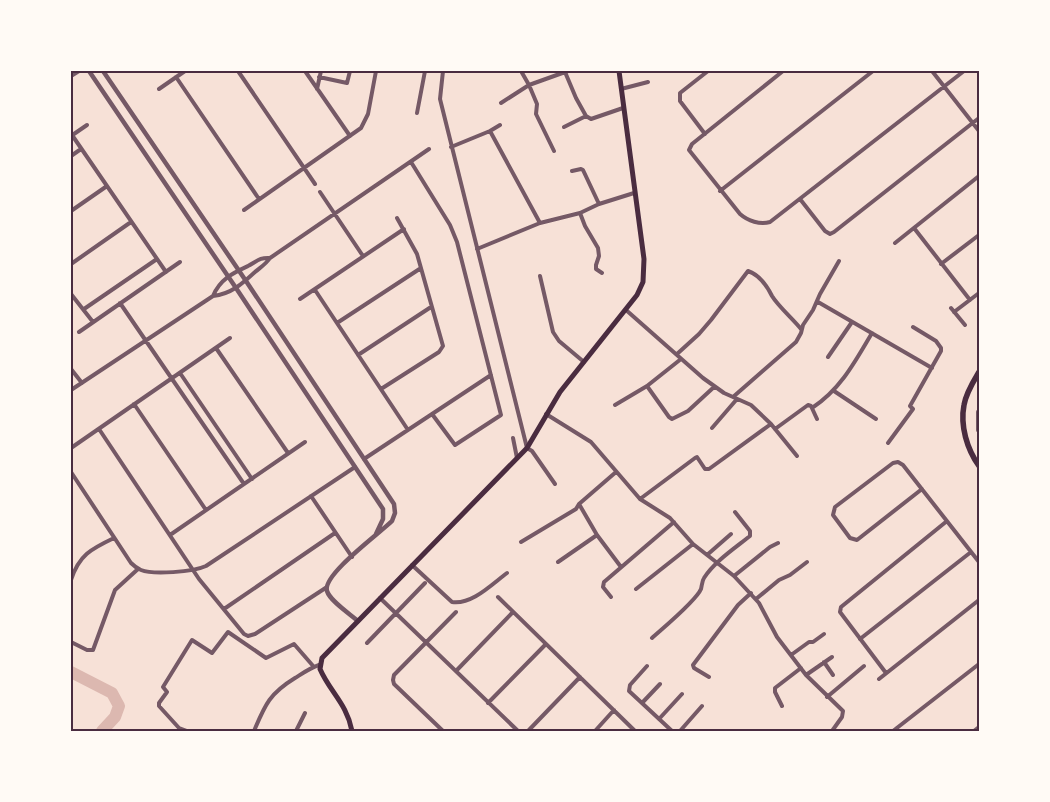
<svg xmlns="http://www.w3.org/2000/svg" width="1050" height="802" font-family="Ubuntu,sans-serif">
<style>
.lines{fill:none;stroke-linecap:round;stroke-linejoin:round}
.river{stroke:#dcb8b0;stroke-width:12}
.minor{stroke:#755966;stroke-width:4}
.tertiary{stroke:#755966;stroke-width:4.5}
.secondary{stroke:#4a2c40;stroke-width:5}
.primary{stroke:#4a2c40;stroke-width:5.5}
.neatline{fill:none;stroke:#4a2c40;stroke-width:2}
</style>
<rect width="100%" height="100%" fill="#f7e1d7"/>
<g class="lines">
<!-- river -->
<path class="river" d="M 71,672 L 112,693 L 119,706 L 115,717 L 102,731"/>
<!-- minor -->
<path class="minor" d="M 238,71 L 315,184
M 305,71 L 350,136
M 443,71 L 440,99 L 527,448 L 532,451 L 555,484
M 521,71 L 529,85 L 537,104 L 536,114 L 554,151
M 783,71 L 692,144 L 689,150 L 740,214 C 748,221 760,225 770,222 L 964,71
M 932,71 L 979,131
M 565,72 L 576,98 L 586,116
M 71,76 L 79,71
M 176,77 L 259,199
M 319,77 L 347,83 L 350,71
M 159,89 L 185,71
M 317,89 L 321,71
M 621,89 L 648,82
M 501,103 L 529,85 L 568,71
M 417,113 L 425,71
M 564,127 L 586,116 L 591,119 L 623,108
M 490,131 L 540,223
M 705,134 L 680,101 L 680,93 L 708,71
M 72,135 L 166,272
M 71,136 L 87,125
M 451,147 L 490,131 L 500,125
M 71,156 L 81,149
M 411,162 L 450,225 L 457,242 L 501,415 L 455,445 L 432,414
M 572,171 L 581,169 L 583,170 L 599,204
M 720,191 L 873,71
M 320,192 L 363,256
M 800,199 L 825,231 L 830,234 L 834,232 L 979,118
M 244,210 L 361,128 L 368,114 L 376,71
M 71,211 L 107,186
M 580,213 L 585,226 L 598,248 L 599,256 L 596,265 L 596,269 L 602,273
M 914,228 L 970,300
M 895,243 L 979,176
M 477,249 L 540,223 L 580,213 L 599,204 L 634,193
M 270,258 L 429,149
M 71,264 L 131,222
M 941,264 L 979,235
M 540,276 L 553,332 L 559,341 L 584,362
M 315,290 L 408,430
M 71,294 L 93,322
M 300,299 L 404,229
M 818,302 L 932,368
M 120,303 L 244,484
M 951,308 L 965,325
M 84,309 L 157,259
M 626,310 L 703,378 L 724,393 L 733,397 L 796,342 L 801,333 L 803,325 L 813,310 L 820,294 L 839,261
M 954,312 L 979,293
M 337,323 L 421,268
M 79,332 L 180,262
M 216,348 L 288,453
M 677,354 L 699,334 L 711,320 L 748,271 C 760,275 767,286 772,296 C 778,306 793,319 801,329
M 358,355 L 431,307
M 828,357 L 852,322
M 71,369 L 82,383
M 180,373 L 252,479
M 647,386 L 669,417 L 672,419 L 688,411 L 714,387
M 381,389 L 439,352 L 443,346 L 417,254 L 397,218
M 71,390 L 213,296 C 231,294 242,284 255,272 C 261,267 266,264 270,258 C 260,257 256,262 248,266 C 233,273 220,279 213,296
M 834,391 L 876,419
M 733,397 L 751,405 L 771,424 L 797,456
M 134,404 L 206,510
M 615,405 L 647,386 L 681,359
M 812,408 C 840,390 855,362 872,333
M 546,414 L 591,442 L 640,499 L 670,518 L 693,544 L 734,576 L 759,603 L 777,637 L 806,675 L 843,711 L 842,717 L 832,731
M 712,428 L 737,399
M 99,429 L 199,579 L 244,634 L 248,636 L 255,634 L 327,587
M 775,429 L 808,405 L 811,406 L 817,419
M 513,438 L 517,458
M 888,443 L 913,409 L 910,406 L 941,351 L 941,348 L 936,341 L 913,327
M 71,448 L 230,338
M 364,459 L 491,375
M 71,472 L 131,563 C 134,566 136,568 141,570 C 153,575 193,572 206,566 L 355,467
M 922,489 L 857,540 L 850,538 L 833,515 L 835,507 L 893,463 L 898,462 L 903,465 L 979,562
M 311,496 L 352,557
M 640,499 L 695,458 L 697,457 L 705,469 L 709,469 L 771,424
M 579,504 L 597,535 L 621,567
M 170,535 L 305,442
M 521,542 L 576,509 L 579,504 L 616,472
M 707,555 L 731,534
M 558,562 L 597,535
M 412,565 L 452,602 C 472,605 492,584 507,573
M 734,576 L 770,547 L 778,543
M 71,580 C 79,555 91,549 114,538
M 636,589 L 693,544
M 498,597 L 635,731
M 611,597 L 603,587 L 604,582 L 674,522
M 380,598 L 518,731
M 756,599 L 779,580 L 790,575 L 807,562
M 224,609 L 335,533
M 652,638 C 663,628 696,601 701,589 C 702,585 702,581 704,578 C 714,562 735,548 750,536 L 750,531 L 735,512
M 860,639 L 971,552
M 71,642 L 87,650 L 93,650 L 115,590 L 138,569
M 367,643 L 425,583
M 791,655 L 809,642 L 813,642 L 824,634
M 824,662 L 833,675
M 647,666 L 630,685 L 629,691 L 672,731
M 456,671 L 513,612
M 886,673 L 840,612 L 841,607 L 947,521
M 806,675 L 832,657
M 709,677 L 694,668 L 693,665 L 738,605 L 751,593
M 879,679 L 979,600
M 827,697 L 864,666
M 488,703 L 546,644
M 642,703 L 660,684
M 782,706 L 775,692 L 775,688 L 801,668
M 659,719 L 682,694
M 187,731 L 179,728 L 159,706 L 159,703 L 167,692 L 163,687 L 192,640 L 212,653 L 228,632 L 266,658 L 294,644 L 314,667
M 254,731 C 265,705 269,694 295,678 C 303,673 310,668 319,665
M 296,731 L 305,713
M 443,731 L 394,684 L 393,680 L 394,675 L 456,612
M 528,731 L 580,677
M 595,731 L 614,710
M 680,731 L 702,706
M 893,731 L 979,664
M 974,731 L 979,727"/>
<!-- tertiary -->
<path class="tertiary" d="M 89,71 L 236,288 L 383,509 L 383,519 L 376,534
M 103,71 L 246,281 L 394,504 L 395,513 L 392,521 C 380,533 322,575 327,591 C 330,601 350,614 358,621"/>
<!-- secondary -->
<path class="secondary" d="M 352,731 C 347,704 330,692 320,669 L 322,658 L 527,448 L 560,392 L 637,295 L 643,282 L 644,259 L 619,71"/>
<!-- primary -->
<path class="primary" d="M 979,372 C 973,382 966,393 964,405 C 960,426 967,449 979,466
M 979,412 L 979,430"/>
</g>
<!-- border -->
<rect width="1050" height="802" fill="none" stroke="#fffaf5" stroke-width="145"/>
<rect x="72" y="72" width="906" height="658" class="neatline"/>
</svg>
